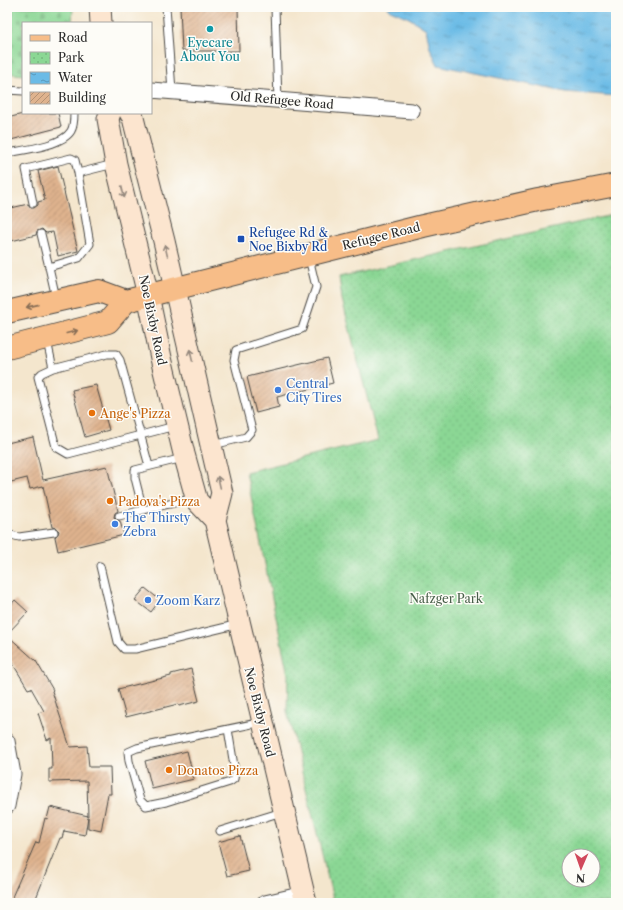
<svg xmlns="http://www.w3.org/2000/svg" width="623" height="910" font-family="'Libre Caslon Text',serif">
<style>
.cemetery{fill:url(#cemetery-stones);stroke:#5b8160}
.park{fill:url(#park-dots);stroke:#5b8160;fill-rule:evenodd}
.water{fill:url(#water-ripples);stroke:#4b7388}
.building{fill:url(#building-hatch)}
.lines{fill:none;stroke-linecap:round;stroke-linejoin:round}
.lane-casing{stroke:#494743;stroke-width:9}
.street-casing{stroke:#494743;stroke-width:17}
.secondary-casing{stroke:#494743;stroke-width:23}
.primary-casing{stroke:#494743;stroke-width:24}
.lane{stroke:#fff;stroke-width:7}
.street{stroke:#fff;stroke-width:15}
.secondary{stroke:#fce5cf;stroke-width:21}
.primary{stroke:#f7bd88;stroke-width:22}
.oneway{stroke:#94887d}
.oneway2{stroke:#876d55}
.culture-dot{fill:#0f9aa8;stroke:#fdfcf7;stroke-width:1.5}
.transit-dot{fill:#1a4fb4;stroke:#fdfcf7;stroke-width:1.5}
.shop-dot{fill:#3f7fe0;stroke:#fdfcf7;stroke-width:1.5}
.food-dot{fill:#e8710a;stroke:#fdfcf7;stroke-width:1.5}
.labels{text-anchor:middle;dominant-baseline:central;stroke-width:3;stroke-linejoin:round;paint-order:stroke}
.culture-label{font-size:12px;fill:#0d838f;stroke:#fdfcf7}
.street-label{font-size:12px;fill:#2b2b2b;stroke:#fdfcf7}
.transit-label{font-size:12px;fill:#164399;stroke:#fdfcf7;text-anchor:start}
.shop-label{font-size:12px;fill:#366cbe;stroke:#fdfcf7;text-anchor:start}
.food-label{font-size:12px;fill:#c56008;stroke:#fdfcf7;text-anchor:start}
.park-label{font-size:12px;fill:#485f4a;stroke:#fdfcf7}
</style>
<defs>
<pattern id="cemetery-stones" width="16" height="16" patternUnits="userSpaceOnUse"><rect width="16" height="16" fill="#8bd794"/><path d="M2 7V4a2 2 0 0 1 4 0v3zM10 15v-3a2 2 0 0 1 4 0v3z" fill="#78b980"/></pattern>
<pattern id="park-dots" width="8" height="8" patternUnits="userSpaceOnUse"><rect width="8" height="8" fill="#8bd794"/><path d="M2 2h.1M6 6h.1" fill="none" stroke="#78b980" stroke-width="1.8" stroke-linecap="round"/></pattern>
<pattern id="water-ripples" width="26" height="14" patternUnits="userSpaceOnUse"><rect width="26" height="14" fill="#6bbbe6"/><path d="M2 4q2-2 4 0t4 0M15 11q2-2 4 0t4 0" fill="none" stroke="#5898bb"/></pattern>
<pattern id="building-hatch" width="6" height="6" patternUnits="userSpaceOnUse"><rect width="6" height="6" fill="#dfb38e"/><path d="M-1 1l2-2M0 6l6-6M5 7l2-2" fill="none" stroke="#b59274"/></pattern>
</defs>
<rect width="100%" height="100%" fill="#fdfcf7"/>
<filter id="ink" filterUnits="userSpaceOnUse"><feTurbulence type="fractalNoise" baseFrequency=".025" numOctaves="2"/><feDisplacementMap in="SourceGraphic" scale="8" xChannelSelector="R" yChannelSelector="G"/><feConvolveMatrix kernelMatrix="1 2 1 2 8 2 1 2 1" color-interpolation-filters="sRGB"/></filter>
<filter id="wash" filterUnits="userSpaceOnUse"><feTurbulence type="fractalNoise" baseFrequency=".012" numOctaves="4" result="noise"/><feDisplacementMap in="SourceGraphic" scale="16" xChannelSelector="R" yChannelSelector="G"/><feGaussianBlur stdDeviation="0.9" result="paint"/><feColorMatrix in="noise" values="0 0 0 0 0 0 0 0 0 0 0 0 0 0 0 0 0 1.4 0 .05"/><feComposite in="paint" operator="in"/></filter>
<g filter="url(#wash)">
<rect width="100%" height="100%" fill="#f4e6cd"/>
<!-- cemetery -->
<path class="cemetery" d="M 7,7 L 73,7 L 72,23 L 23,23 L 23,75 L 7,73 Z"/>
<!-- park -->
<path class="park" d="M 616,214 L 616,903 L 334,903 L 287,711 L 288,675 L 246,472 L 378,440 L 342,299 L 339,277 ZM 569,856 L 593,856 L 593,880 L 569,880 Z"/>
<!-- water -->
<path class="water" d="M 388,7 L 616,7 L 616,96 L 565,92 L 438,65 L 430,48 L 426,29 L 409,18 L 388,9 Z"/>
<g id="blocks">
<!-- building -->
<path class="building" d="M 180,7 L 238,7 L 239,51 L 182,51 Z
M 27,113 L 58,113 L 61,127 L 7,141 L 7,118 Z
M 58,166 L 78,251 L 58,256 L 53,232 L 46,233 L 42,229 L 37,231 L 36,235 L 7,242 L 7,209 L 28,204 L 31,208 L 34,208 L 38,205 L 38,202 L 45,200 L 38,171 Z
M 327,358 L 333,383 L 277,397 L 279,407 L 256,413 L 247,377 Z
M 96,385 L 109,430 L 85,437 L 72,390 Z
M 33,437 L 43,480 L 107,466 L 118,511 L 115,513 L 114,517 L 116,520 L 120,521 L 124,535 L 58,551 L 55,537 L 58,534 L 59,531 L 56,528 L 52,527 L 43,486 L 30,489 L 27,478 L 7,483 L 7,443 Z
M 145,588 L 160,600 L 151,612 L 135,600 Z
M 15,600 L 28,612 L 7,634 L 7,609 Z
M 7,635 L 36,661 L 53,690 L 52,691 L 70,747 L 87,746 L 89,767 L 110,767 L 111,794 L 108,794 L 101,831 L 88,828 L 88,817 L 85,835 L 64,831 L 62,838 L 60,838 L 34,903 L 11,903 L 13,898 L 12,897 L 36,842 L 39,843 L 45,818 L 47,819 L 50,807 L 88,816 L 87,781 L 49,782 L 49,769 L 52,769 L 51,738 L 47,740 L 38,713 L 44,711 L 31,688 L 28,689 L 7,654 Z
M 191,669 L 199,701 L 179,706 L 178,704 L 126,717 L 118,689 L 171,676 L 171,674 Z
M 187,751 L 194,779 L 152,789 L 145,761 Z
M 240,836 L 249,871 L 227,876 L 218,842 Z"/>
</g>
</g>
<g filter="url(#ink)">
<use href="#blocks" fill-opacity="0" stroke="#494743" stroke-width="1"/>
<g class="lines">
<defs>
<path id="lane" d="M 166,7 L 172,91
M 275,7 L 278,101
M 7,90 L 23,91
M 7,153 C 23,150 62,146 71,131 C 74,126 74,119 74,113
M 33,203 L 26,169 L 71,158 L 75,160 L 78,173
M 41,234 L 49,267
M 56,298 L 49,267 L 79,258 L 90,244 L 78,173 L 114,164
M 47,341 L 53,368 L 42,373 L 38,377 L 56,447 L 68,454 L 175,426
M 53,368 L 107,354 L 116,354 L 120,360 L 149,466
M 213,445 L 246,437 L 252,430 L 234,360 L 236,350 L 302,329 L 316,287 L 309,258
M 183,458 L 135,470 L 135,478 L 143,510 L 195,498
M 119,516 L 143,510
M 7,534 L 19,537 L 54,532
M 100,566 L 118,642 L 124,649 L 135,649 L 239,624
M 228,729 L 235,772 L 234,779 L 230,782 L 166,802 L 146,806 L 140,800 L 129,761 L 128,752 L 137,748 L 262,722
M 220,831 L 282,812"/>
<path id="street" d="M 151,90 L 412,111
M 7,741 L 13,774 L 7,806
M 265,903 L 304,894"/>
<path id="secondary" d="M 100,7 L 101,23
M 110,113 L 108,119 L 116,164 L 148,295 L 161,358 L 184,454 L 197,501 L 215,520
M 130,113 L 132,114 L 164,241 L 222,493 L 215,520 L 306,903"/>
<path id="primary" d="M 7,312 L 99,291 L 126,301
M 7,348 L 108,322 L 126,301 L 423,226 L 538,200 L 616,185"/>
</defs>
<!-- lane casing -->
<use href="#lane" class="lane-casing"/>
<!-- street casing -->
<use href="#street" class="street-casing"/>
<!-- secondary casing -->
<use href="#secondary" class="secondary-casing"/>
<!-- primary casing -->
<use href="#primary" class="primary-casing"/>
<!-- lane -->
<use href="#lane" class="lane"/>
<!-- street -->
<use href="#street" class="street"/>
<!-- secondary -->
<use href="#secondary" class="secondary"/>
<!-- primary -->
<use href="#primary" class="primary"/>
</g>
<!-- one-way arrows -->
<defs><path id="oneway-shaft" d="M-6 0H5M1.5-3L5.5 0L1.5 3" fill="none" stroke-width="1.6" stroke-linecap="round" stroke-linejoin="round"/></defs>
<g class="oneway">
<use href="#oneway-shaft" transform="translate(123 192) rotate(76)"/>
<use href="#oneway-shaft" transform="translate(166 250) rotate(-103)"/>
<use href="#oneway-shaft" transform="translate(191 355) rotate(-103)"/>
<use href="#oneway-shaft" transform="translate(219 482) rotate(-103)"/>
</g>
<g class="oneway2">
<use href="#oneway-shaft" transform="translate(32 306) rotate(167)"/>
<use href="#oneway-shaft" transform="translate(72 332) rotate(-15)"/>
</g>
</g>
<!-- markers -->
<circle class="culture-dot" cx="210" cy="29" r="4"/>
<rect class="transit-dot" x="237" y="235" width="8" height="8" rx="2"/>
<g class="shop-dot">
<circle cx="278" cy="390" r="4"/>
<circle cx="115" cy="524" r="4"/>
<circle cx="148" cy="600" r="4"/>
</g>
<g class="food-dot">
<circle cx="92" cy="413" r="4"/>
<circle cx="110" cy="501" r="4"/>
<circle cx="169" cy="770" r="4"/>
</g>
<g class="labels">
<!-- culture labels -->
<g class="culture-label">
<text x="210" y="42">Eyecare<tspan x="210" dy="14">About You</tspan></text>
</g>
<!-- street labels -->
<g class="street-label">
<text transform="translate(282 100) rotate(5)">Old Refugee Road</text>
<text transform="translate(381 236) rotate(-14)">Refugee Road</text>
<text transform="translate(153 320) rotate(78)">Noe Bixby Road</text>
<text transform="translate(260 712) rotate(76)">Noe Bixby Road</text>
</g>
<!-- transit labels -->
<g class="transit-label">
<text x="249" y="232">Refugee Rd &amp;<tspan x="249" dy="14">Noe Bixby Rd</tspan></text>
</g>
<!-- shop labels -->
<g class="shop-label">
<text x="286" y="383">Central<tspan x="286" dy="14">City Tires</tspan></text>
<text x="123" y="517">The Thirsty<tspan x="123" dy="14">Zebra</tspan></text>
<text x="156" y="600">Zoom Karz</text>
</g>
<!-- food labels -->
<g class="food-label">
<text x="100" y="413">Ange's Pizza</text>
<text x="118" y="501">Padova's Pizza</text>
<text x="177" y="770">Donatos Pizza</text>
</g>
<!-- park labels -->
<g class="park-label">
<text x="446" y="598">Nafzger Park</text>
</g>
</g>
<!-- margin -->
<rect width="623" height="910" fill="none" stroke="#fdfcf7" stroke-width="24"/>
<!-- legend -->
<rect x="22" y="22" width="130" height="92" fill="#fdfcf7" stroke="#a9a8a5"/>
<rect x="30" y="35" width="20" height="6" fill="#f7bd88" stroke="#a9a8a5"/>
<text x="58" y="42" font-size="12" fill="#2b2b2b">Road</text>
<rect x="30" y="52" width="20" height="12" fill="url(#park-dots)" stroke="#a9a8a5"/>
<text x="58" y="62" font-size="12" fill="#2b2b2b">Park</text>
<rect x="30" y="72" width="20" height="12" fill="url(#water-ripples)" stroke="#a9a8a5"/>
<text x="58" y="82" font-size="12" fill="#2b2b2b">Water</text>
<rect x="30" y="92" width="20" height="12" fill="url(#building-hatch)" stroke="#a9a8a5"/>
<text x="58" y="102" font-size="12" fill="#2b2b2b">Building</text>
<!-- north arrow -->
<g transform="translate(581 868) rotate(182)"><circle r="19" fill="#fdfcf7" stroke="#a9a8a5"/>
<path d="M0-3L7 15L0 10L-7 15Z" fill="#d1495b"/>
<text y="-6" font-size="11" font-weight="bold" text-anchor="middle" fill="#2b2b2b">N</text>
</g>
</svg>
